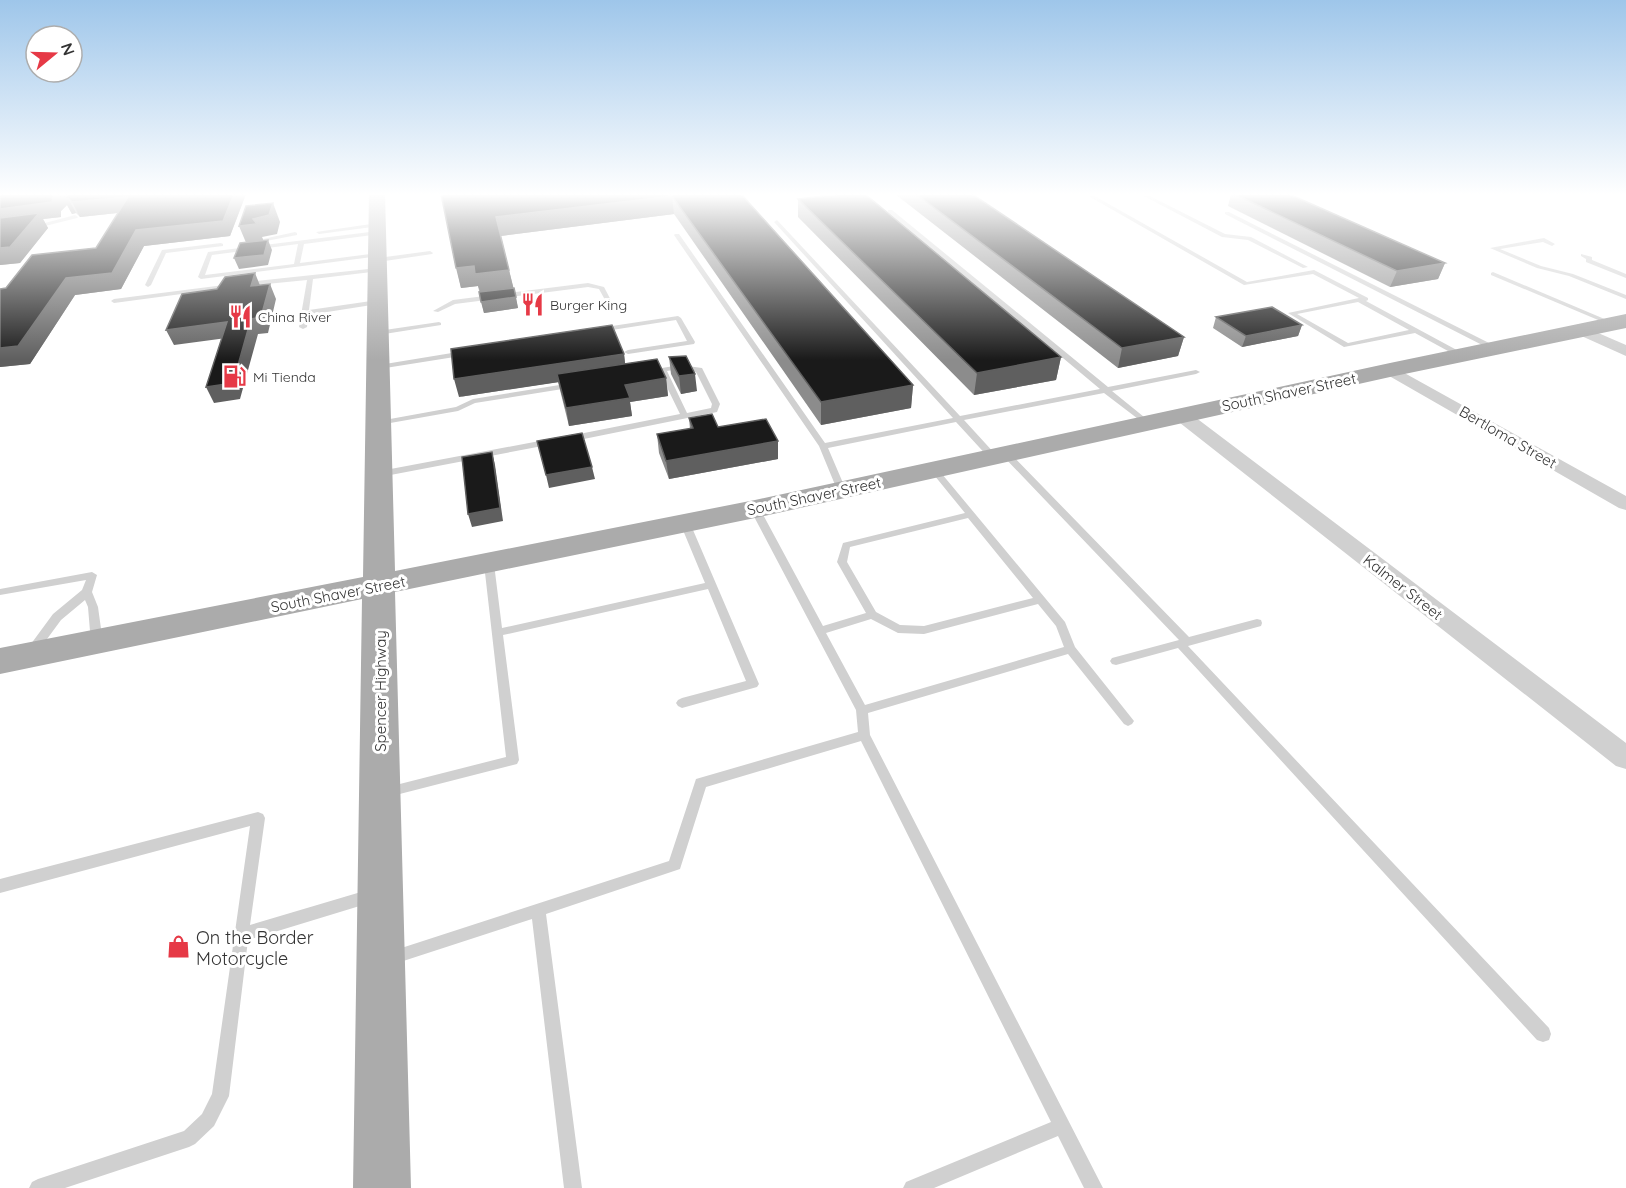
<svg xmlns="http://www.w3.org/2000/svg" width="1626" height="1188" font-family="Quicksand,sans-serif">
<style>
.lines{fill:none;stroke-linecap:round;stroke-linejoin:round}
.service{fill:#d0d0d0;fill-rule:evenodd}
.minor{fill:#d0d0d0;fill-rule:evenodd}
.primary{fill:#ababab;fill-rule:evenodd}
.wall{fill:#8c8c8c}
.shaded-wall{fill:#5f5f5f}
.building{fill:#1a1a1a;stroke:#5f5f5f;stroke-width:1.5}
.labels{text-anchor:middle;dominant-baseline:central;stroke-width:6;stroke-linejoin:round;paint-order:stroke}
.far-poi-label{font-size:14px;fill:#333;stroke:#fff;text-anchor:start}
.street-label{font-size:15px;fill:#333;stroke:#fff}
.near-poi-label{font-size:18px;fill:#333;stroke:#fff;text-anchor:start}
</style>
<rect width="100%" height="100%" fill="#fff"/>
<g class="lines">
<!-- service -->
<path class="service" d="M 1085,194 L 1091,194 L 1247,282 L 1314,270 L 1368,298 L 1368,300 L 1366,301 L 1466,355 L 1459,357 L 1415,333 L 1344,347 L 1288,313 L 1359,298 L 1313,274 L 1244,285 ZM 1358,302 L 1409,330 L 1348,343 L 1297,314 Z
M 1140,194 L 1146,194 L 1225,234 L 1251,237 L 1308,267 L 1303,268 L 1248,240 L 1222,237 Z
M 888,210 L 892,210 L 1108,387 L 1196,370 L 1200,372 L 1196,374 L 1112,391 L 1149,421 L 1150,423 L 1146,425 L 1104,393 L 964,420 L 996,455 L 997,457 L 993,460 L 990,459 L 956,422 L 828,448 L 846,490 L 844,492 L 838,492 L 819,446 L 674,235 L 675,234 L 679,234 L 825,443 L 953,418 L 775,223 L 774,222 L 777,220 L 960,416 L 1100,389 L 888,212 Z
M 1225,212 L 1229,212 L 1499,348 L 1492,350 L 1225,214 Z
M 75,215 L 78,217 L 77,218 L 33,229 L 30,227 Z
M 378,223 L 380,224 L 380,226 L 319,234 L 316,232 Z
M 378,231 L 380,232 L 380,234 L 304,244 L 300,263 L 378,253 L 380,254 L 380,256 L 201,279 L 198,277 L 208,252 ZM 298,244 L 294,264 L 205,275 L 212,255 Z
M 295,232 L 297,233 L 297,235 L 266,241 L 263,239 Z
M 1544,238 L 1555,244 L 1552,246 L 1543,242 L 1500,249 L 1541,266 L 1573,274 L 1626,295 L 1626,299 L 1569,276 L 1537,268 L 1490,248 Z
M 221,243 L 223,244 L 223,246 L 166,253 L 151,285 L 148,287 L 145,285 L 162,250 Z
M 430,251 L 433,253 L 432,254 L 378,262 L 375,260 L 378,258 Z
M 1581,254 L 1592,257 L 1592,260 L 1626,274 L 1626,278 L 1586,262 L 1586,259 L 1581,256 Z
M 378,268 L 380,269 L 380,271 L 313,279 L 309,310 L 378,300 L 381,302 L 378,304 L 308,315 L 307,327 L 303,329 L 299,327 L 307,280 L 247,286 L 244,284 L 247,282 Z
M 1493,272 L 1614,323 L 1615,324 L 1610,325 L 1491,275 L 1491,273 Z
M 588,283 L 604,287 L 615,308 L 614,309 L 610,309 L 599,289 L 588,287 L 455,304 L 438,312 L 433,311 L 453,300 Z
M 232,284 L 234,285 L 234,287 L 114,303 L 111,301 L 114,299 Z
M 678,316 L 681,318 L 695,342 L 694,344 L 628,354 L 624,352 L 628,350 L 687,341 L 676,320 L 599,332 L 595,330 L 599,328 Z
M 439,322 L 441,323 L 441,325 L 378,335 L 374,333 L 378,331 Z
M 464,351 L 468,353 L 467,355 L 379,369 L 375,367 L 379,365 Z
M 680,365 L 702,368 L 720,404 L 717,412 L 569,442 L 565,439 L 569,436 L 680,414 L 660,373 L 650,374 L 646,372 L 650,370 ZM 680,369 L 696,372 L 712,404 L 711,408 L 687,413 L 667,371 Z
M 572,383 L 576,385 L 575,387 L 475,403 L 458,411 L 379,425 L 375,423 L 379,421 L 456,407 L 473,399 Z
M 550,439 L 553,440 L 553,444 L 380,477 L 376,474 L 380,471 Z
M 1006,451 L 1009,452 L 1189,637 L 1257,619 L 1261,620 L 1262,623 L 1261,626 L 1188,646 L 1549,1028 L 1551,1034 L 1549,1040 L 1543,1042 L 1537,1040 L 1178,648 L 1116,665 L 1112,664 L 1110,661 L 1112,658 L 1179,640 L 1003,456 L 1003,452 Z
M 934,467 L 937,468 L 1065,622 L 1075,647 L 1134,721 L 1132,724 L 1128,726 L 1124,724 L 1068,654 L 868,713 L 870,735 L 1103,1188 L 1084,1188 L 1058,1136 L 934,1188 L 903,1188 L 906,1182 L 1051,1122 L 861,741 L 706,787 L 680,869 L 546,914 L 582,1188 L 564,1188 L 532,919 L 391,965 L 386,963 L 383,958 L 386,953 L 669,861 L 696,779 L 858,732 L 856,710 L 750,509 L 755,506 L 760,509 L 823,626 L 866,613 L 837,562 L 843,543 L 965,513 L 930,470 ZM 968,518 L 1033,598 L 924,626 L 900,625 L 876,612 L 847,562 L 850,547 ZM 1038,604 L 1056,626 L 1064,647 L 865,705 L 826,633 L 871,619 L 898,633 L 924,634 Z
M 685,520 L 690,523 L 759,684 L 757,687 L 682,708 L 678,706 L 676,703 L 678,700 L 682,698 L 746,681 L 708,589 L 503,635 L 519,760 L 517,764 L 388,797 L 383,796 L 381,792 L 383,788 L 388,787 L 506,757 L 484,564 L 485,562 L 489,561 L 494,564 L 502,628 L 705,583 L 680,523 Z
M 92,572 L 97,575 L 92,592 L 98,607 L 103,643 L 101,646 L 93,646 L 91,643 L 88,607 L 85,600 L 61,620 L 36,654 L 28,654 L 26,651 L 28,648 L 53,614 L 82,590 L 86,580 L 0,595 L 0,589 Z
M 258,812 L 263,814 L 265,818 L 250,925 L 371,889 L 376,891 L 378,896 L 376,901 L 248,940 L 229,1096 L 214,1126 L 195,1144 L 189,1147 L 65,1188 L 29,1188 L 32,1182 L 38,1179 L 184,1131 L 202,1114 L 212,1094 L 250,826 L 0,893 L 0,879 Z"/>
<!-- minor -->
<path class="minor" d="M 1582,326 L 1626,345 L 1626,356 L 1577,334 L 1574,331 Z
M 1390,365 L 1626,496 L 1626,510 L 1619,508 L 1384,373 L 1382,370 L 1384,367 Z
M 1181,410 L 1187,411 L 1626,743 L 1626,769 L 1616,766 L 1175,419 L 1172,415 L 1175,411 Z"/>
<!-- primary -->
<path class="primary" d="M 369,194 L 385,194 L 395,571 L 755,500 L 1390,363 L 1626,314 L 1626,328 L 1390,377 L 755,518 L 395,592 L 411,1188 L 353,1188 L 362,599 L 0,674 L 0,648 L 363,577 Z"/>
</g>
<!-- wall -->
<path class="wall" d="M 0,194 L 246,194 L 230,236 L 144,246 L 121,289 L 75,295 L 30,364 L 0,367 L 0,289 L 6,288 L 96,248 L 118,213 L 80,217 L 76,213 L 72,214 L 67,205 L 61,211 L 61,217 L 43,219 L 48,228 L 20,263 L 0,265 Z
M 441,194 L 741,194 L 913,385 L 911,408 L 821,425 L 674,214 L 501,236 L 518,308 L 484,313 L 478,286 L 461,288 Z
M 895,194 L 972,194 L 1184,337 L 1178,356 L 1118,368 Z
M 1231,194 L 1289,194 L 1445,263 L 1438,279 L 1390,287 L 1228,206 Z
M 798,199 L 1061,357 L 1056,380 L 974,395 L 798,217 Z
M 1216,317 L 1302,325 L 1298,336 L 1242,347 L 1213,328 Z
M 624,354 L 625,363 L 666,378 L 668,396 L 630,402 L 632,416 L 569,426 L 558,382 L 459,397 Z
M 669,357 L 697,391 L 681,394 L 671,374 Z
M 689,418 L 718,427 L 778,441 L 778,459 L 669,479 L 659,453 L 657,434 L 690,429 Z"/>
<!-- shaded-wall -->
<path class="shaded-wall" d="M 56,194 L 79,194 L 68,198 L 76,213 L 72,214 L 67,205 L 61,211 L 61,217 L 43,219 L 48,228 L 20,263 L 0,265 L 0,209 L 53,196 Z
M 234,194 L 246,194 L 230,236 L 144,246 L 121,289 L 75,295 L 30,364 L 0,367 L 0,348 L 66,278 L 136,230 Z
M 672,196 L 674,214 L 501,236 L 496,217 Z
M 128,197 L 135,211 L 80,217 L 72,202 Z
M 273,203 L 280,222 L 277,234 L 262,237 L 265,243 L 247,245 L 239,226 Z
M 268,240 L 272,250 L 268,265 L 239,269 L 234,258 Z
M 1445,263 L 1438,279 L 1390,287 L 1397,271 Z
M 474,266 L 509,270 L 514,290 L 481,294 L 478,286 L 461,288 L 456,268 Z
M 255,273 L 261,288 L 251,286 Z
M 270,284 L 276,299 L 268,333 L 258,334 L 240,399 L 214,403 L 206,387 L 251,319 Z
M 516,297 L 518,308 L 484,313 L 481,302 Z
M 227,322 L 234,337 L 174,345 L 166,330 Z
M 1302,325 L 1298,336 L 1242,347 L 1246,336 Z
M 1184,337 L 1178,356 L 1118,368 L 1122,348 Z
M 624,354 L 626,372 L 459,397 L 454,379 Z
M 1061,357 L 1056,380 L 974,395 L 977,373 Z
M 695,374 L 697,391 L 681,394 L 679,376 Z
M 666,378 L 668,396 L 630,402 L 632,416 L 569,426 L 566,408 L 625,385 Z
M 913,385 L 911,408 L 821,425 L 821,402 Z
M 778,441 L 778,459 L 669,479 L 666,461 Z
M 492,452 L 495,465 L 503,521 L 472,527 L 468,514 Z
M 592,467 L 595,479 L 549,488 L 546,475 Z"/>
<!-- building -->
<path class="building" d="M 0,194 L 56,194 L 53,196 L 52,202 L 0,209 Z
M 68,194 L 234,194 L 223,221 L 136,230 L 112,273 L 66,278 L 18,346 L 0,348 L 0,289 L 6,288 L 32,255 L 96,248 L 128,197 L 72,202 L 68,198 L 64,199 Z
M 441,194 L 741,194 L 913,385 L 821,402 L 672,196 L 496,217 L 509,270 L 475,274 L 474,266 L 456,268 Z
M 839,194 L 865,194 L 1061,357 L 977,373 L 798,199 Z
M 916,194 L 972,194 L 1184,337 L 1122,348 Z
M 1234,194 L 1289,194 L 1445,263 L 1397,271 Z
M 273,203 L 269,215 L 253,219 L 257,224 L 239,226 L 246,206 Z
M 39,213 L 10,247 L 0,248 L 0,218 Z
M 268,240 L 264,255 L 234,258 L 240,243 Z
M 255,273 L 251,286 L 270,284 L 261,317 L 251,319 L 233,383 L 206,387 L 227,322 L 166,330 L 182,294 L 217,289 L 225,277 Z
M 514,288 L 516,297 L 481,302 L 479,292 Z
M 1272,307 L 1302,325 L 1246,336 L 1216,317 Z
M 612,325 L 624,354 L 454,379 L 451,349 Z
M 686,356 L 695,374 L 679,376 L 669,357 Z
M 657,359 L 666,378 L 625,385 L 630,398 L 566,408 L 557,374 Z
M 712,414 L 718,427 L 766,419 L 778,441 L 666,461 L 657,434 L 693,428 L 689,418 Z
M 582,433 L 592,467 L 546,475 L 537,441 Z
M 492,452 L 500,508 L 468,514 L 462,457 Z"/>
<!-- sky -->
<linearGradient id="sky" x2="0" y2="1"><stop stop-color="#9ec6ea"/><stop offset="0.54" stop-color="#fff"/><stop offset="1" stop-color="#fff" stop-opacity="0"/></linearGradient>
<rect width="1626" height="360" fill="url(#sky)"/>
<!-- icons -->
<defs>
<symbol id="restaurant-bare" viewBox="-9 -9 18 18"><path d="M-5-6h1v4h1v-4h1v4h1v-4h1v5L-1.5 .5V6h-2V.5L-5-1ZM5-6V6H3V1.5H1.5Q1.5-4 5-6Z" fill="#e63946" stroke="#fff" stroke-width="2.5" paint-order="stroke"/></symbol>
<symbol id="fuel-bare" viewBox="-9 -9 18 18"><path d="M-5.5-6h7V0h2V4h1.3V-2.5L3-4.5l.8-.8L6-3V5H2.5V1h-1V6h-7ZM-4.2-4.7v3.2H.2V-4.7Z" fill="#e63946" stroke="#fff" stroke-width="2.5" paint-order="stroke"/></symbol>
<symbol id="shop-bare" viewBox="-9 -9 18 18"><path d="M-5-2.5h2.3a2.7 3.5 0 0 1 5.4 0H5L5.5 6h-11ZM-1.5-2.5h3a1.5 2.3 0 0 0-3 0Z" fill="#e63946" stroke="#fff" stroke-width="2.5" paint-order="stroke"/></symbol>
</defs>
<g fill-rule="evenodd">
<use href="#restaurant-bare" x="516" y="288" width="33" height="33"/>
<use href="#restaurant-bare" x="224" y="300" width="33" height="33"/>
<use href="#fuel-bare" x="218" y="360" width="33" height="33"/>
<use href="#shop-bare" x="162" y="930" width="33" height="33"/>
</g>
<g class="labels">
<!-- far-poi labels -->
<g class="far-poi-label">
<text x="550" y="305">Burger King</text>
<text x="258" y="317">China River</text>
<text x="253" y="377">Mi Tienda</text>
</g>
<!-- street labels -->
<g class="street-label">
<text transform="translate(1289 392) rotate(-12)">South Shaver Street</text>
<text transform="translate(1508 437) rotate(30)">Bertloma Street</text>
<text transform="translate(814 496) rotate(-12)">South Shaver Street</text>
<text transform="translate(1403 587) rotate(38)">Kalmer Street</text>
<text transform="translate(338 594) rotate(-11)">South Shaver Street</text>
<text transform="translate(380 691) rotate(-90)">Spencer Highway</text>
</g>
<!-- near-poi labels -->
<g class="near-poi-label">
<text x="196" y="937">On the Border<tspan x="196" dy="21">Motorcycle</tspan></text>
</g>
</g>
<!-- north arrow -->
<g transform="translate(54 54) rotate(71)"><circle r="28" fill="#ffffff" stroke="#adadad" stroke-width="1.5"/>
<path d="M0-4.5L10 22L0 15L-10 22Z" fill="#e63946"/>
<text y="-9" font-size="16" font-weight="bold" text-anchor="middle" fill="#333333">N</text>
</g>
</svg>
